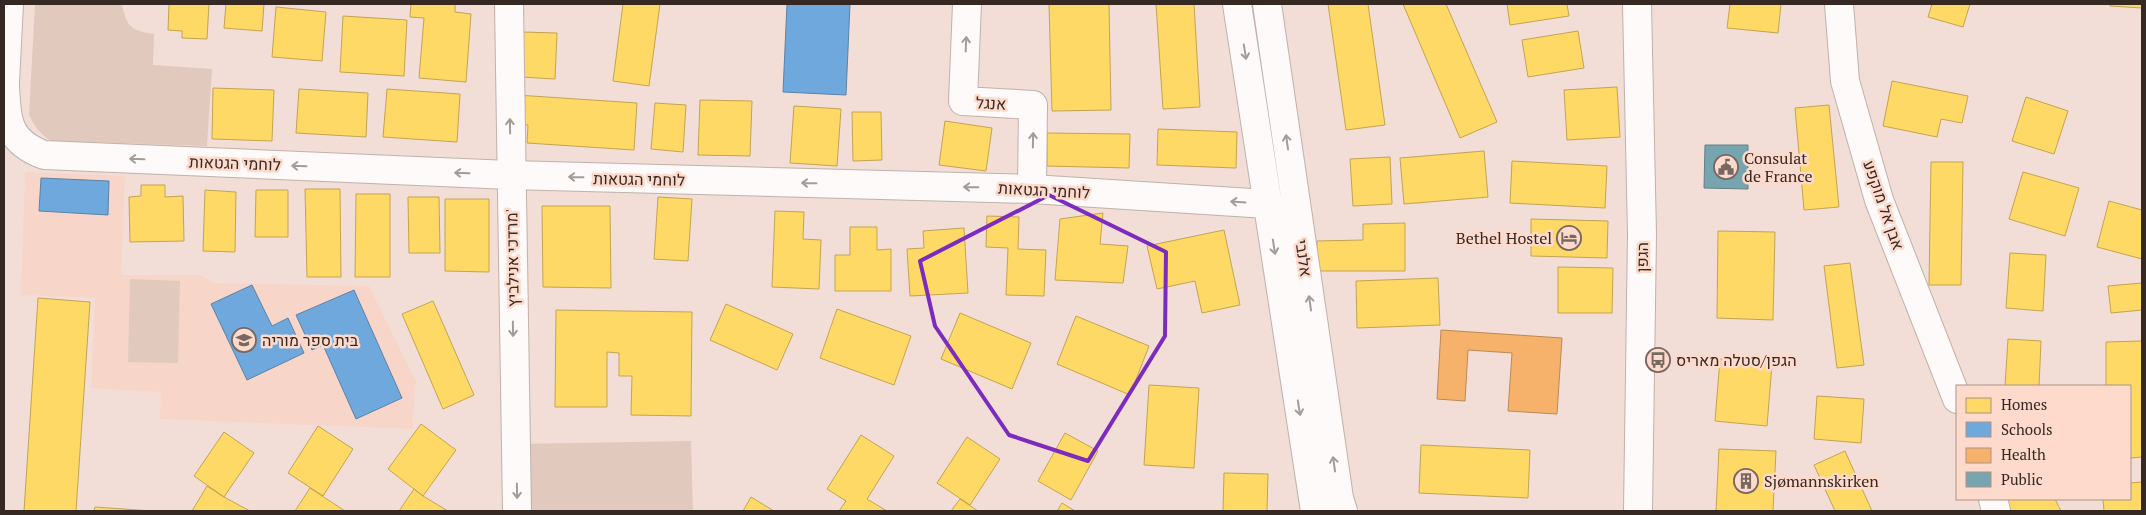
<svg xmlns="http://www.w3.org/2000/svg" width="2146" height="515" font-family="'PT Serif',Heebo,serif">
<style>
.built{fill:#f7d6c9}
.green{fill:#e2c9be}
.homes{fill:#ffd966;stroke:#c3a452}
.schools{fill:#6fa8dc;stroke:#5e82a5}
.health{fill:#f6b26b;stroke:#bc8956}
.public{fill:#76a5af;stroke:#638085}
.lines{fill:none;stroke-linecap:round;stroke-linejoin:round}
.minor-casing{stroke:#c0b1ab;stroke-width:30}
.minor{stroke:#fdfaf9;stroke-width:28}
.oneway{stroke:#a39c99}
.marked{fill:none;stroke:#7b2cbf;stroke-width:4;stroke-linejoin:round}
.labels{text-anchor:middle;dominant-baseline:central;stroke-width:5;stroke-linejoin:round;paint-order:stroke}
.street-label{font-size:16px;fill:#362924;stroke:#fddacb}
.poi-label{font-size:16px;fill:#362924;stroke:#fddacb;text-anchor:start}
</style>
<rect width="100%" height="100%" fill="#f2ded6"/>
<!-- built -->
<path class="built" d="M 25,172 L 125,176 L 121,275 L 200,275 L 214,283 L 369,286 L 416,382 L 412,429 L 160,419 L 161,392 L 91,388 L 95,298 L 21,295 Z"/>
<!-- green -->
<path class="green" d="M 35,4 L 122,4 C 126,27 132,31 154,34 L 153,65 L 212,69 L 207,146 L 51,141 C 40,134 35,127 29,115 Z
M 130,279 L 180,281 L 178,363 L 128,362 Z
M 691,441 L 693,511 L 517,511 L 516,444 Z"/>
<!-- homes -->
<path class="homes" d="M 169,4 L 209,4 L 207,39 L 182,38 L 182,31 L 168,30 Z
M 226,4 L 264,4 L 262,31 L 224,28 Z
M 411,4 L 455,4 L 455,12 L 471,14 L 466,82 L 419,78 L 424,18 L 410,17 Z
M 623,4 L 660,4 L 649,86 L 613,81 Z
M 1049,4 L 1109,4 L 1111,110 L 1052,111 Z
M 1156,4 L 1194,4 L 1200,107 L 1163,109 Z
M 1328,4 L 1368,4 L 1385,125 L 1346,130 Z
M 1403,4 L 1446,4 L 1497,122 L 1460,138 Z
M 1507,4 L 1567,4 L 1569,16 L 1510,25 Z
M 1730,4 L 1781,4 L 1778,33 L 1727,28 Z
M 1932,4 L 1970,4 L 1963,27 L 1928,17 Z
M 2110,4 L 2142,4 L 2142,8 L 2110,6 Z
M 276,7 L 326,12 L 322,61 L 272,57 Z
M 343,16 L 407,20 L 404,76 L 340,72 Z
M 1578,31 L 1584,68 L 1528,77 L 1522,40 Z
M 522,32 L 557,33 L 555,79 L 521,77 Z
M 1892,81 L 1968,96 L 1962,123 L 1941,119 L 1937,137 L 1883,126 Z
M 1617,87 L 1620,137 L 1567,140 L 1564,90 Z
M 213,88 L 274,90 L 272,141 L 212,139 Z
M 299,89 L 368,93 L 366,137 L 296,133 Z
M 387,89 L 460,94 L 457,142 L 383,137 Z
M 517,95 L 637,103 L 634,150 L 527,143 L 528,125 L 515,124 Z
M 2026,97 L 2068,111 L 2054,154 L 2012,141 Z
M 700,100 L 752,101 L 750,156 L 698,155 Z
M 655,103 L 686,105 L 683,152 L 651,149 Z
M 1829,105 L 1839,207 L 1804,210 L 1795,108 Z
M 794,106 L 841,109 L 837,166 L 790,163 Z
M 852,112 L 881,112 L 882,160 L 853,161 Z
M 945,121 L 992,128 L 986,171 L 939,165 Z
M 1158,129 L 1237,132 L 1236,168 L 1157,165 Z
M 1047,133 L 1130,134 L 1129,168 L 1047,166 Z
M 1484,151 L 1488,197 L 1404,204 L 1400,158 Z
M 1390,157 L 1392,204 L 1353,206 L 1350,159 Z
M 1512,161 L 1607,166 L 1605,208 L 1510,203 Z
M 1931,162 L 1963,162 L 1961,285 L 1929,285 Z
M 2023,172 L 2079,188 L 2065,236 L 2009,219 Z
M 141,185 L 165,185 L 165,197 L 183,196 L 184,241 L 130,242 L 129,197 L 141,196 Z
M 305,189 L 340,189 L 341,277 L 307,277 Z
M 205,190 L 236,192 L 235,252 L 203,251 Z
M 256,190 L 288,190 L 288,237 L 255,237 Z
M 356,194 L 390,194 L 390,277 L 355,277 Z
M 408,197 L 439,197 L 440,253 L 409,253 Z
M 658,197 L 692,199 L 688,261 L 654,259 Z
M 445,199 L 489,199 L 489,272 L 445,271 Z
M 2109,201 L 2142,210 L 2142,259 L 2097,247 Z
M 542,206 L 610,206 L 611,288 L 543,287 Z
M 775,211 L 804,212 L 803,239 L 821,240 L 819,289 L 772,287 Z
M 1103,213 L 1100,244 L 1128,246 L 1123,283 L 1055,280 L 1060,219 Z
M 987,216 L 1019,217 L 1018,249 L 1046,250 L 1044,296 L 1006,295 L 1008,248 L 986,247 Z
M 1531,219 L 1608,221 L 1607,258 L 1531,256 Z
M 1405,223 L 1405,271 L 1317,271 L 1317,241 L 1363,240 L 1363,224 Z
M 850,227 L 877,227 L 877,250 L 891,249 L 891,291 L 835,291 L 835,255 L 850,255 Z
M 964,228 L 968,293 L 910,296 L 907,249 L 924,248 L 923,231 Z
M 1224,230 L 1240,305 L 1202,313 L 1195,281 L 1157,289 L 1147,246 Z
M 1718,231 L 1775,232 L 1773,320 L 1717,318 Z
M 2010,253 L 2046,255 L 2043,311 L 2006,308 Z
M 1850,263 L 1864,365 L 1837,368 L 1824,266 Z
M 1558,267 L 1613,268 L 1612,313 L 1558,313 Z
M 1438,278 L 1440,325 L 1357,328 L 1356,281 Z
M 2142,283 L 2142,310 L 2111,313 L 2108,286 Z
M 38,298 L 90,302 L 76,511 L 24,511 Z
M 433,301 L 474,395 L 443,409 L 402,314 Z
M 726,304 L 793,334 L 777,370 L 710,340 Z
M 837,309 L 911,336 L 894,385 L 820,358 Z
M 556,310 L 692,312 L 691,416 L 631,415 L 632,376 L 619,376 L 619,353 L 607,352 L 607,407 L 555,407 Z
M 960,313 L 1031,343 L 1012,389 L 941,359 Z
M 1076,316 L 1149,346 L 1130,395 L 1057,364 Z
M 2008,339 L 2041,341 L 2039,386 L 2005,386 Z
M 2142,341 L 2142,457 L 2130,458 L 2130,386 L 2106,386 L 2106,342 Z
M 1720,359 L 1772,364 L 1767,426 L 1715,421 Z
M 1149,385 L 1199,388 L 1194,468 L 1144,465 Z
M 1817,396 L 1864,399 L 1861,443 L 1814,439 Z
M 421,424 L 456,450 L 423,496 L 388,469 Z
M 318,426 L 353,449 L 323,496 L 288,473 Z
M 224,432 L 254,453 L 224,497 L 194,476 Z
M 1065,433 L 1098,451 L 1071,500 L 1038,481 Z
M 861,435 L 894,456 L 867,499 L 887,511 L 839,511 L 846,501 L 827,489 Z
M 967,437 L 1000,459 L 970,505 L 937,483 Z
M 1421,445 L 1530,450 L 1528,498 L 1419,493 Z
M 1719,449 L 1776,451 L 1773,511 L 1716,511 Z
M 1845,451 L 1872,511 L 1835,511 L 1814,465 Z
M 1224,473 L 1268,474 L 1267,511 L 1223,511 Z
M 2142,482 L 2142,511 L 2104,511 L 2103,499 L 2130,499 L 2130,483 Z
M 207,486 L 224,497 L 250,511 L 192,511 Z
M 310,488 L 345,511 L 295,511 Z
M 414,489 L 423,496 L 448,511 L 399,511 Z
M 751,497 L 774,511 L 743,511 Z
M 960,499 L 978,511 L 951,511 Z
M 2004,499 L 2055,499 L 2061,511 L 2009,511 Z
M 1062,503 L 1075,511 L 1057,511 Z
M 95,507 L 152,511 L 94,511 Z"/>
<!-- schools -->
<path class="schools" d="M 787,4 L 850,4 L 846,95 L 783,92 Z
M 41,178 L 109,181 L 108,215 L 39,211 Z
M 252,285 L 272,326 L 288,318 L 304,353 L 247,380 L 211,304 Z
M 354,290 L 402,398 L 356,419 L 323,345 L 312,350 L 296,315 Z"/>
<!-- health -->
<path class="health" d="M 1441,330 L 1562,338 L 1557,414 L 1508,411 L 1512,353 L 1468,350 L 1465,401 L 1437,399 Z"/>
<!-- public -->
<path class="public" d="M 1705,145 L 1748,145 L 1748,189 L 1704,188 Z"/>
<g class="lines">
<defs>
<path id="minor" d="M 509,4 L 517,511
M 967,4 L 963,101 L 1033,105 L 1032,189
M 1237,4 L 1315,511
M 1267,4 L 1339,498 L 1343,511
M 1637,4 L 1642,234 L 1638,511
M 1839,4 L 1845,81 L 1879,200 L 1957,399
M 5,86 C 7,121 7,141 44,155 L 510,175 L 1032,189 L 1267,204 C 1285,210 1294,229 1302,245
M 4,102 L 9,4
M 1993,499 L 1996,511"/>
</defs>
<!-- minor casing -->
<use href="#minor" class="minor-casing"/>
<!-- minor -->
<use href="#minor" class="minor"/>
</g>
<!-- one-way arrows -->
<defs><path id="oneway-shaft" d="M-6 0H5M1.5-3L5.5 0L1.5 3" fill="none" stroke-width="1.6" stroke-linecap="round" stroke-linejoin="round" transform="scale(1.25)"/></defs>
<g class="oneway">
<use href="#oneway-shaft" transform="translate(966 44) rotate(-87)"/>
<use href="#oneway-shaft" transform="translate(1245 52) rotate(81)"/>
<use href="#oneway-shaft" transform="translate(510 126) rotate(-91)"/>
<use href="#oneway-shaft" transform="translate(1033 140) rotate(-89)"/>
<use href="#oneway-shaft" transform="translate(1287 142) rotate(-98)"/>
<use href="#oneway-shaft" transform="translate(137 159) rotate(-178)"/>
<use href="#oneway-shaft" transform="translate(299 166) rotate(-178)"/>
<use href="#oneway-shaft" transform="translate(462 173) rotate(-178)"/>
<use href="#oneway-shaft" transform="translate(576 177) rotate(-179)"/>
<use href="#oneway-shaft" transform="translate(809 183) rotate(-179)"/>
<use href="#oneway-shaft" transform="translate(971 187) rotate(-179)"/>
<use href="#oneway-shaft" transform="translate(1238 202) rotate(-176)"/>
<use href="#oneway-shaft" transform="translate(1274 247) rotate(81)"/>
<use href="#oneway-shaft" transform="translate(1310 303) rotate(-98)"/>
<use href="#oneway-shaft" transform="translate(513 329) rotate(89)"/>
<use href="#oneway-shaft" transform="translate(1299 408) rotate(81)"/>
<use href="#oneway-shaft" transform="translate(1334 464) rotate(-98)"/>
<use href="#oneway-shaft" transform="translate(517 491) rotate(89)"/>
</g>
<!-- marked area -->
<path class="marked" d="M 1049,195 L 1166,252 L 1165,336 L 1088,461 L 1009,435 L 935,326 L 920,261 Z"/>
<!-- icons -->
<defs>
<symbol id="civic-ring" viewBox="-11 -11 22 22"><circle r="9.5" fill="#fddacb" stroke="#786862" stroke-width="1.5"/><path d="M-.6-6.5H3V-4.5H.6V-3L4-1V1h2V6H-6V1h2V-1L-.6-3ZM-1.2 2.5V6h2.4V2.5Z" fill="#786862"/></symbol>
<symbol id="hotel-ring" viewBox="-11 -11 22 22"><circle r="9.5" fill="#fddacb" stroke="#786862" stroke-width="1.5"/><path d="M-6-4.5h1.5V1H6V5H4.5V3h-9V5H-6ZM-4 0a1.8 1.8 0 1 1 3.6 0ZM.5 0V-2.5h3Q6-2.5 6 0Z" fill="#786862"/></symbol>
<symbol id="school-ring" viewBox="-11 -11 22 22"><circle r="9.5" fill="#fddacb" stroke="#786862" stroke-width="1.5"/><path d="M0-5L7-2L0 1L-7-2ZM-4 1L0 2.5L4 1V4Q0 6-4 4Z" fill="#786862"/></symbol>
<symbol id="bus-ring" viewBox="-11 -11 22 22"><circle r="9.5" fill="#fddacb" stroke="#786862" stroke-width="1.5"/><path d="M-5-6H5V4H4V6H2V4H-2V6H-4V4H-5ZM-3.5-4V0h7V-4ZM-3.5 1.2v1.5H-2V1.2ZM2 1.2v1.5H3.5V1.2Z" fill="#786862"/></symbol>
<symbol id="building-ring" viewBox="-11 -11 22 22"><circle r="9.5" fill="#fddacb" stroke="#786862" stroke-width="1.5"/><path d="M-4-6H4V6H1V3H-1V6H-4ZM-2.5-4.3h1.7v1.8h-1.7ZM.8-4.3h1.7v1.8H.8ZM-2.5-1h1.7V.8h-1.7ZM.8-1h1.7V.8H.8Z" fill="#786862"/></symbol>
</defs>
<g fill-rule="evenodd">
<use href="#civic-ring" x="1712" y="153" width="28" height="28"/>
<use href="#hotel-ring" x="1555" y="224" width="28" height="28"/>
<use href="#school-ring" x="230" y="326" width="28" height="28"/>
<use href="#bus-ring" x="1644" y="346" width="28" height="28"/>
<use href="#building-ring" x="1732" y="467" width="28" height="28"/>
</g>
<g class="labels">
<!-- street labels -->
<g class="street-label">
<text transform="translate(991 103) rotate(3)">אנגל</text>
<text transform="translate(235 163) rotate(2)">לוחמי הגטאות</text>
<text transform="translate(639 179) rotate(1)">לוחמי הגטאות</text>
<text transform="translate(1044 190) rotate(3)">לוחמי הגטאות</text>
<text transform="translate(1884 205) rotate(71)">אבן אל מוקפע</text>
<text transform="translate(1642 257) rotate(-89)">הגפן</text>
<text transform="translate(512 258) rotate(-91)">מרדכי אנילביץ'</text>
<text transform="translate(1304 258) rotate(82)">אלנבי</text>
</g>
<!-- poi labels -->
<g class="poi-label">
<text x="1744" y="158">Consulat<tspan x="1744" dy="18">de France</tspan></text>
<text x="1552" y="238" text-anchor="end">Bethel Hostel</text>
<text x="262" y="340">בית ספר מוריה</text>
<text x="1676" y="360">הגפן/סטלה מאריס</text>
<text x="1764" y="481">Sjømannskirken</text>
</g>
</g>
<!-- border -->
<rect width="2146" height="515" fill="none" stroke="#362924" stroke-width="10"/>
<!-- legend -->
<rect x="1956" y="385" width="175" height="115" fill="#fddacb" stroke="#ad9388"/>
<rect x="1966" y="398" width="25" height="15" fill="#ffd966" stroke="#ad9388"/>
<text x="2001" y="410" font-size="15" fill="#362924">Homes</text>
<rect x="1966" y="422" width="25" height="15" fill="#6fa8dc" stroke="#ad9388"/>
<text x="2001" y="435" font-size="15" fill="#362924">Schools</text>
<rect x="1966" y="448" width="25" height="15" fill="#f6b26b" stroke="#ad9388"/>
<text x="2001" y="460" font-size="15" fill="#362924">Health</text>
<rect x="1966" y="472" width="25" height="15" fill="#76a5af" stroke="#ad9388"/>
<text x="2001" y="485" font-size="15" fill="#362924">Public</text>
</svg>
